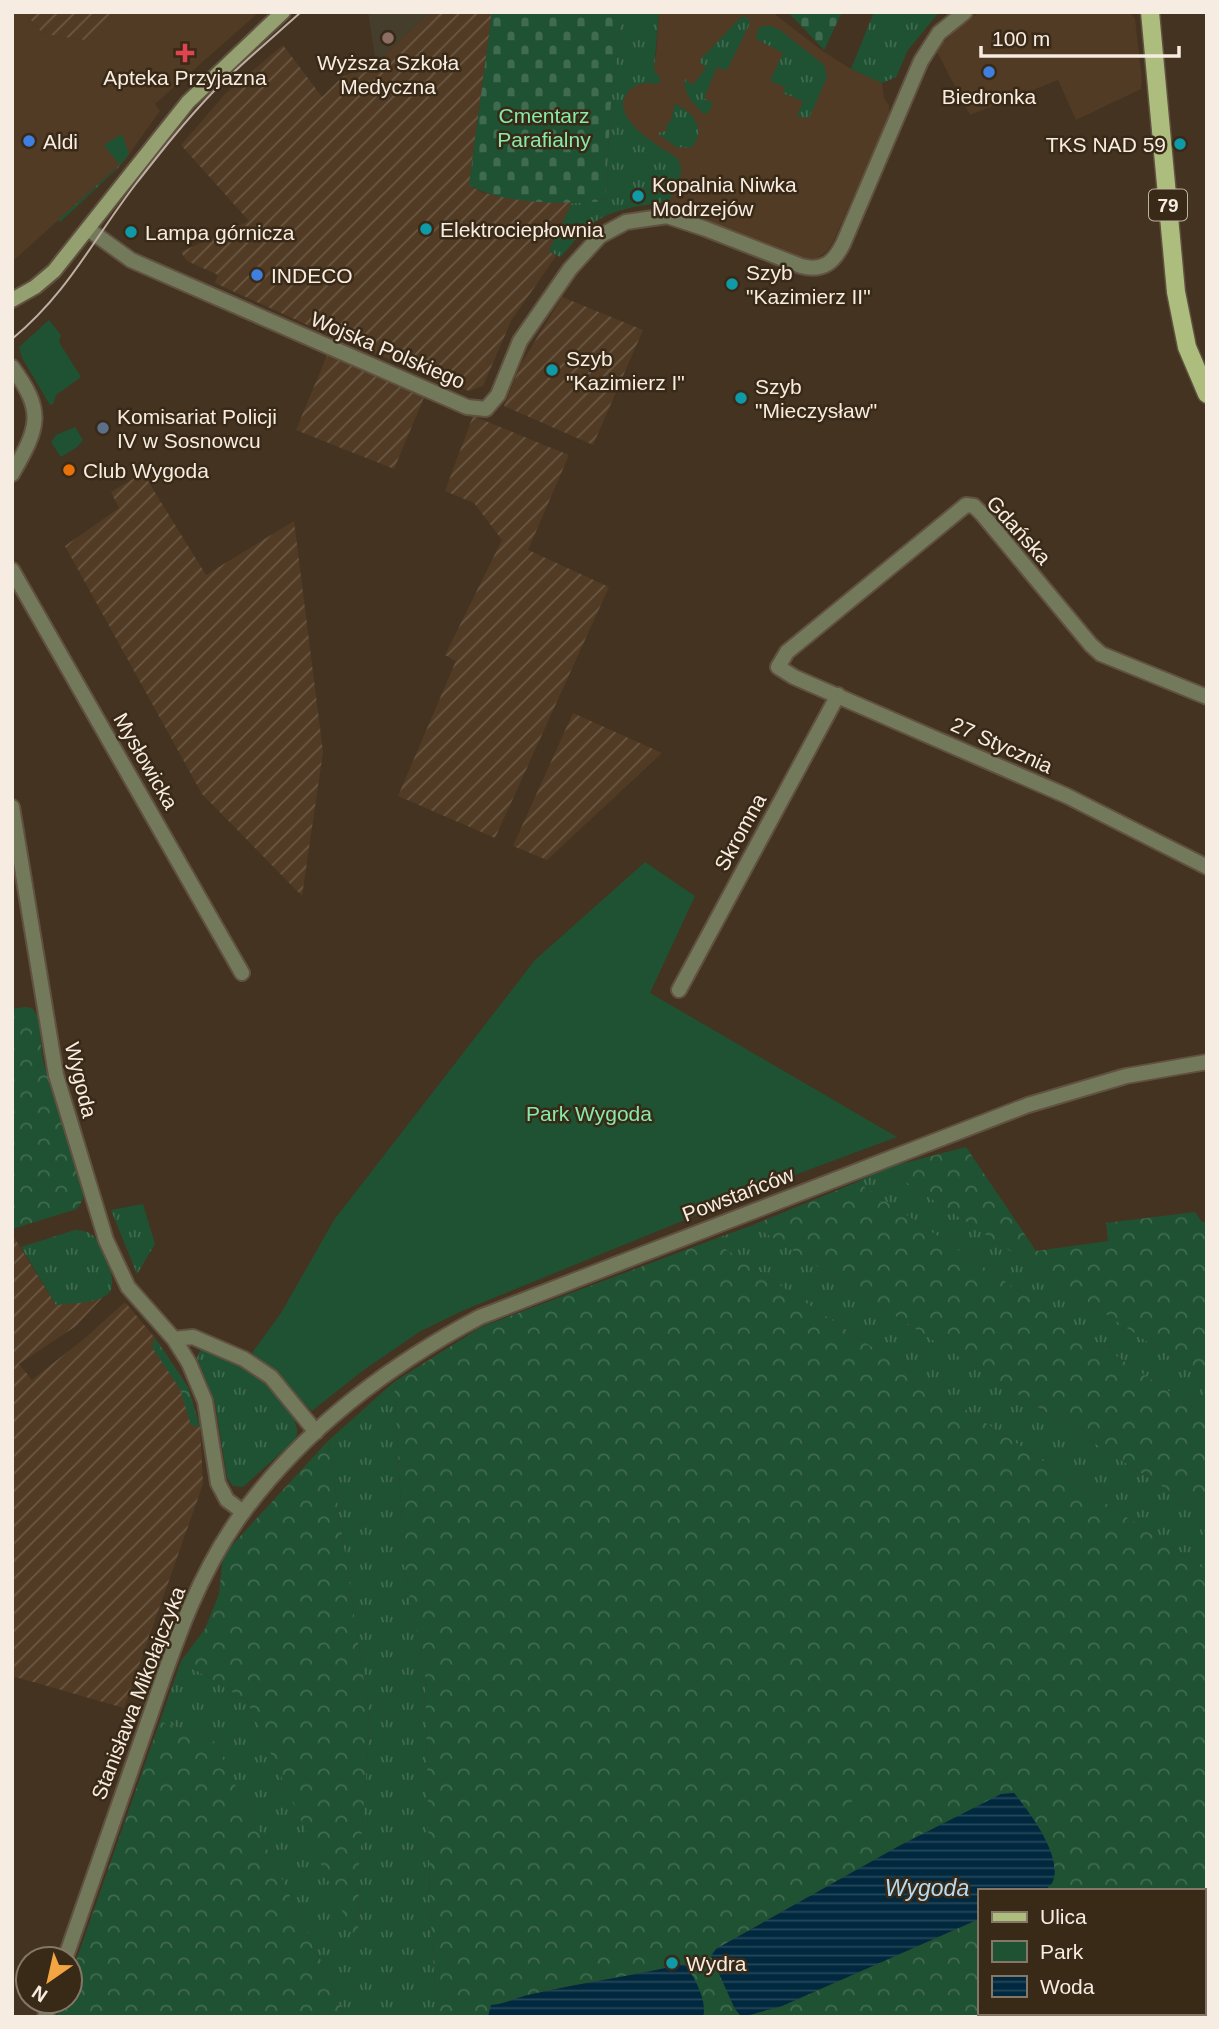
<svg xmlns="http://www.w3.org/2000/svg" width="1219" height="2029" font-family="Arial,sans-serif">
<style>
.built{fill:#513b24}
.industrial{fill:url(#industrial-furrows)}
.education{fill:#453e2c}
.grass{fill:url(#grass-tufts)}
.forest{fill:url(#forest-crowns)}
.cemetery{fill:url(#cemetery-stones)}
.green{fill:#1f5233}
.water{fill:url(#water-rules)}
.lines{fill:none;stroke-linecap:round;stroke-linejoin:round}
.minor-casing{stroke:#615140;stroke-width:18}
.tertiary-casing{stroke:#615140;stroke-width:18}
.secondary-casing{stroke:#615140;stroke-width:18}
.primary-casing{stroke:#615140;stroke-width:21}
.minor{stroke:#737a5c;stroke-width:14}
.tertiary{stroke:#737a5c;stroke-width:14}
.secondary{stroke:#94a070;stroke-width:14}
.primary{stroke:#adbd7e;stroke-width:18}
.tram{stroke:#bdb0a3;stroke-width:2}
.education-dot{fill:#8d6e63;stroke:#392917;stroke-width:2.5}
.health-dot{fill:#e0444e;stroke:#392917;stroke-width:2.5}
.shop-dot{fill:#3f7fe0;stroke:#392917;stroke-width:2.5}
.culture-dot{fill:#0f9aa8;stroke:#392917;stroke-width:2.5}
.service-dot{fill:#5c6f8a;stroke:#392917;stroke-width:2.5}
.food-dot{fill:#e8710a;stroke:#392917;stroke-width:2.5}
.labels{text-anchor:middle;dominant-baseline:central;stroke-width:5;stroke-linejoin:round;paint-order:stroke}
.shield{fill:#392917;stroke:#beb2a4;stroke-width:2}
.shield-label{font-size:19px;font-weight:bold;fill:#f7ece1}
.poi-label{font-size:21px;fill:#f7ece1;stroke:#392917;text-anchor:start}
.park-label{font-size:21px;fill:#86eaa9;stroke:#392917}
.street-label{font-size:21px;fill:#f7ece1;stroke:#392917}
.water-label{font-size:23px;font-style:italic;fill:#b5dbf3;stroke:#392917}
</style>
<defs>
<pattern id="industrial-furrows" width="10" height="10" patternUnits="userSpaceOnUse" patternTransform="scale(1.75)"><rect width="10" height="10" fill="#513b24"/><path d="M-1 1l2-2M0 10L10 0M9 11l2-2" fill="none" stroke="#6b5844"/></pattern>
<pattern id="grass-tufts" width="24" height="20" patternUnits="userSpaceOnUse" patternTransform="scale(1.75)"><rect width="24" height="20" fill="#1f5233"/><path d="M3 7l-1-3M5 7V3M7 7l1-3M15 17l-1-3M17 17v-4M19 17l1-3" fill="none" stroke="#406b50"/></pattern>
<pattern id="forest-crowns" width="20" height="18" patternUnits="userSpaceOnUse" patternTransform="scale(1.75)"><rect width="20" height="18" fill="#1f5233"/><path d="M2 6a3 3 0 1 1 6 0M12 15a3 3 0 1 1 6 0" fill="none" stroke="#406b50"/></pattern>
<pattern id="cemetery-stones" width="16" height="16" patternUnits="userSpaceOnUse" patternTransform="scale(1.75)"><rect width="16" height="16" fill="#1f5233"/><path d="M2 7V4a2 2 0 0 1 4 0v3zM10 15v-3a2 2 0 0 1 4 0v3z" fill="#406b50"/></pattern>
<pattern id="water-rules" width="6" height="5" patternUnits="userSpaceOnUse" patternTransform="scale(1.75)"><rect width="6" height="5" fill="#00283e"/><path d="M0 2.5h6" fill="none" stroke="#26475a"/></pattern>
</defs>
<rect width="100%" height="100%" fill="#443321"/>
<!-- built -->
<path class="built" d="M 12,12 L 24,12 L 43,34 L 91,41 L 126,12 L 259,12 L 155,104 L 160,111 L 125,160 L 12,262 Z
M 659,12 L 772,12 L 824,52 L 851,69 L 882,83 L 884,98 L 889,105 L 889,117 L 832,244 L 826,252 L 817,258 L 804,259 L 686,214 L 668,202 L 638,167 L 611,102 L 656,56 Z
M 981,12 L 1130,13 L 1135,19 L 1142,80 L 1141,89 L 1076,120 L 1058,80 L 970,115 L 936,50 L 966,20 Z"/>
<!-- industrial -->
<path class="industrial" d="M 24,12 L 126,12 L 91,41 L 43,34 Z
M 430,12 L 492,12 L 469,185 L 483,193 L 572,203 L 549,251 L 556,256 L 511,321 L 483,386 L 469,391 L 336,338 L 215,283 L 218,275 L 187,261 L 181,252 L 249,221 L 181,145 L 226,93 L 283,45 L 322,97 L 342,77 L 376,63 Z
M 562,297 L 643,330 L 593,445 L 504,406 L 521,364 Z
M 328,353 L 425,395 L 394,469 L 296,430 Z
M 473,416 L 569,455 L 528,550 L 609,587 L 495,838 L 398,796 L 456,661 L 445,655 L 502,540 L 474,503 L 445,491 Z
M 143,473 L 206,575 L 294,521 L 323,752 L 302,896 L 202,794 L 65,546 L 119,508 L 111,492 Z
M 573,713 L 662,753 L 547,860 L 513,846 Z
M 12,1234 L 56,1305 L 102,1298 L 76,1326 L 19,1364 L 32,1380 L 85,1338 L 125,1302 L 155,1338 L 188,1387 L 200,1427 L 203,1484 L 124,1708 L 12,1676 Z"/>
<!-- education -->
<path class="education" d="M 368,12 L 430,12 L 376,63 Z"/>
<!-- grass -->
<path class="grass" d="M 622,12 L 659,12 L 654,70 L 661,80 L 657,84 C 646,82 634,83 627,93 C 609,119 659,146 677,158 C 687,172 677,189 668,202 C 636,206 606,209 582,232 C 574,240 568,250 560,257 L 549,251 L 572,203 L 605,201 L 611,102 Z
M 874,12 L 939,12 L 908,50 L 896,77 L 882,83 L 851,69 Z
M 741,17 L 747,17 L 750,23 L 727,70 L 717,67 L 704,98 L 713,103 L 708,113 L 704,114 C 692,102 684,96 685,79 L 693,85 L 706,68 L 699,61 Z
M 762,26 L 770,26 L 780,30 L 824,65 L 827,77 L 809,118 L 797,116 L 803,101 L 783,93 L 785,87 L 770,81 L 783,53 L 756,39 L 758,29 Z
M 675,104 C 694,112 708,132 690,148 L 676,147 L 657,133 L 667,131 L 666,126 L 671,120 Z
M 122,134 L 129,154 L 118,168 L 60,222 L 58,220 L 120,165 L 104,145 Z
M 885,1168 L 1207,1381 L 1207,1417 L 857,1182 Z
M 143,1204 L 155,1244 L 137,1274 L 111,1210 Z
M 753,1225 L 1207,1515 L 1207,1571 L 712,1240 Z
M 75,1230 C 81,1230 86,1231 91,1234 C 102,1241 119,1283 109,1293 C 98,1304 71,1303 56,1305 L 21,1247 Z
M 205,1347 C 222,1355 239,1363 255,1372 C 271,1382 306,1422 295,1440 L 243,1487 L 233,1486 L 227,1478 L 215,1403 L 197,1358 L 201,1348 Z
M 394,1382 L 405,1575 L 425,1671 L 430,1908 L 437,2017 L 345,2017 L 315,1947 L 214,1741 L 160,1721 L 181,1661 L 247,1701 L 358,1944 L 359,1867 L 370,1721 L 328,1441 Z"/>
<!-- forest -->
<path class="forest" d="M 25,1007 L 32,1008 L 38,1016 L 43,1061 L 82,1186 L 83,1199 L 77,1209 L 12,1229 L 12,1009 Z
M 966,1147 L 1036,1251 L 1108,1241 L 1106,1223 L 1195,1212 L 1202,1222 L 1207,1222 L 1207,1381 L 885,1168 Z
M 857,1182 L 1207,1417 L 1207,1515 L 753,1225 Z
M 712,1240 L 1207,1571 L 1207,2017 L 742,2017 L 782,2006 L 979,1919 L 979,2013 L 1203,2013 L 1203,1891 L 1044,1891 L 1052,1883 L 1042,1833 L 1014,1793 L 1001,1795 L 899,1846 L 716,1949 L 711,1956 L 735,2009 L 741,2017 L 703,2017 L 684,1964 C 632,1976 580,1983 528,1995 C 515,1998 505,2004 492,2005 L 488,2017 L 437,2017 L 430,1908 L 425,1671 L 405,1575 L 394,1382 L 481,1327 Z
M 155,1338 L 188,1387 L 200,1427 L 191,1425 L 180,1389 L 152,1347 Z
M 328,1441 L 370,1721 L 359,1867 L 358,1946 L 247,1701 L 181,1661 L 205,1629 L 219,1594 L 223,1555 Z
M 160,1721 L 214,1741 L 315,1947 L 345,2017 L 56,2017 L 62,2001 L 70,2001 L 70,1978 Z"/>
<!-- cemetery -->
<path class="cemetery" d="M 492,12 L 622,12 L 611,102 L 605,201 C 565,204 504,205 469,185 Z
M 788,12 L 842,12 L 824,50 Z"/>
<!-- green -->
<path class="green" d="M 49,320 L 61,335 L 59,342 L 81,377 L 56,395 L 53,404 L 50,405 L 22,358 L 19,347 Z
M 75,427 L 83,440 L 77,447 L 61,457 L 51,442 L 56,435 Z
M 645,862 L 695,896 L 650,993 L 897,1137 L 800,1173 L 464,1310 L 419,1332 L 361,1372 L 312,1411 L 252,1353 L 281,1313 L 334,1220 L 535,960 Z
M 870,1792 L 877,1809 L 854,1822 L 844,1806 Z"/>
<!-- water -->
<path class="water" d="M 1014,1793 C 1029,1811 1060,1853 1054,1878 C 1053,1884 1048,1887 1044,1891 L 979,1891 L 979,1919 L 782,2006 L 742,2017 L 735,2009 L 711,1956 L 716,1949 L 899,1846 L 1001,1794 Z
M 684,1964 C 694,1975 708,2002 703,2017 L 488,2017 L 491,2005 C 505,2004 515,1998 528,1995 C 580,1983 632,1976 684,1964 Z"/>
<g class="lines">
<defs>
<path id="minor" d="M 88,229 L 131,260 L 467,407 L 486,409 L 498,395 L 520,341 L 570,269 L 600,236 L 626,222 L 667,216 L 706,229 L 801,266 C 823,272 834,262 843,244 L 921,61 L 939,33 L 965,12
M 12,367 C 45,412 39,427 12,474
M 12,570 L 242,973
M 1207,697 L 1101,654 L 1091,645 L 982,514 L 974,506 L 966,505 L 787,652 L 778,667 L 794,677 L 1067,796 L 1207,867
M 12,807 L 56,1075 L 106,1240 L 128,1287 L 174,1339 L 189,1363 L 205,1401 L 218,1483 L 227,1500 L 243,1512
M 679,990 L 838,695
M 174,1339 L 193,1337 L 244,1359 L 271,1377 L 316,1432"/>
<path id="tertiary" d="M 65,1959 C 93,1877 122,1795 151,1713 C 175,1643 199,1571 244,1511 C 306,1428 389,1365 480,1317 L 1028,1105 L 1126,1076 L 1207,1062
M 45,2017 L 51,2001"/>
<path id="secondary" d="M 12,300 L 35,287 L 54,271 L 188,102 L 283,12"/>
<path id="primary" d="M 1150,12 L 1176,292 L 1187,347 L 1207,394"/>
</defs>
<!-- minor casing -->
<use href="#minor" class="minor-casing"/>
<!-- tertiary casing -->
<use href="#tertiary" class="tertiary-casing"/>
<!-- secondary casing -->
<use href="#secondary" class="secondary-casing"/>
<!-- primary casing -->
<use href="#primary" class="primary-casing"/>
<!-- minor -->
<use href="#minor" class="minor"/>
<!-- tertiary -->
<use href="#tertiary" class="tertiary"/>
<!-- secondary -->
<use href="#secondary" class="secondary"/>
<!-- primary -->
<use href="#primary" class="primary"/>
<!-- tram -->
<path class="tram" d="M 12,339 C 68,293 92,241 135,185 C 160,153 185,121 214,91 C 241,64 272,38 301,12"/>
</g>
<!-- markers -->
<circle class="education-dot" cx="388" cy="38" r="7"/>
<path class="health-dot" d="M181.5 42.5h7v7h7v7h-7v7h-7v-7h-7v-7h7z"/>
<g class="shop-dot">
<circle cx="989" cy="72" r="7"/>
<circle cx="29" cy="141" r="7"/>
<circle cx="257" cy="275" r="7"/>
</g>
<g class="culture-dot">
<circle cx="1180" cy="144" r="7"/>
<circle cx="638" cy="196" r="7"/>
<circle cx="426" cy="229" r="7"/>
<circle cx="131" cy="232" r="7"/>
<circle cx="732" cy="284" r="7"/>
<circle cx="552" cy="370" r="7"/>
<circle cx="741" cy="398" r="7"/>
<circle cx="672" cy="1963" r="7"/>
</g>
<circle class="service-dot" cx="103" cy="428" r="7"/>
<circle class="food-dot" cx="69" cy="470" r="7"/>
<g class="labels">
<!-- shield labels -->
<rect class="shield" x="1149" y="189.5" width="38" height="31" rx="5"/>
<g class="shield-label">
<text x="1168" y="205">79</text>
</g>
<!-- poi labels -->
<g class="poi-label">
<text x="388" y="62" text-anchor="middle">Wyższa Szkoła<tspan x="388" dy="24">Medyczna</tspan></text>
<text x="185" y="77" text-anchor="middle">Apteka Przyjazna</text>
<text x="989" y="96" text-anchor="middle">Biedronka</text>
<text x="43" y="141">Aldi</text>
<text x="1166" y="144" text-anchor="end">TKS NAD 59</text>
<text x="652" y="184">Kopalnia Niwka<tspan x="652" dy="24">Modrzejów</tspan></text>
<text x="440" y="229">Elektrociepłownia</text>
<text x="145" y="232">Lampa górnicza</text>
<text x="746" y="272">Szyb<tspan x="746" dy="24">"Kazimierz II"</tspan></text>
<text x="271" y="275">INDECO</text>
<text x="566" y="358">Szyb<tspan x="566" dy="24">"Kazimierz I"</tspan></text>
<text x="755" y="386">Szyb<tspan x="755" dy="24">"Mieczysław"</tspan></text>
<text x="117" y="416">Komisariat Policji<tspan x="117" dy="24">IV w Sosnowcu</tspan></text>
<text x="83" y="470">Club Wygoda</text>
<text x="686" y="1963">Wydra</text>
</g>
<!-- park labels -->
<g class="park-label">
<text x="544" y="115">Cmentarz<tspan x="544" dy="24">Parafialny</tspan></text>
<text x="589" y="1113">Park Wygoda</text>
</g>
<!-- street labels -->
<g class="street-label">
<text transform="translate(388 350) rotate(23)">Wojska Polskiego</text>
<text transform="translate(1019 530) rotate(48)">Gdańska</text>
<text transform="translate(1002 745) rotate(24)">27 Stycznia</text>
<text transform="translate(146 761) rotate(60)">Mysłowicka</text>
<text transform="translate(740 832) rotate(-61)">Skromna</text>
<text transform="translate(81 1080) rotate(76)">Wygoda</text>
<text transform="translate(738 1194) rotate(-21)">Powstańców</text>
<text transform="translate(138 1693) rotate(-69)">Stanisława Mikołajczyka</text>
</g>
<!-- water labels -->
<g class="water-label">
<text x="927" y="1888">Wygoda</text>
</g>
</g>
<!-- border -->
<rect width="1219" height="2029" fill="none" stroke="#f7ece1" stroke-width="28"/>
<!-- legend -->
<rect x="978" y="1889" width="228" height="126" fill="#392917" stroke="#857768" stroke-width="2"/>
<rect x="992" y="1912" width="35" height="10" fill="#adbd7e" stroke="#857768" stroke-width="2"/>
<text x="1040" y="1924" font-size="21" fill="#f7ece1">Ulica</text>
<rect x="992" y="1941" width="35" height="21" fill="#1f5233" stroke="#857768" stroke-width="2"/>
<text x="1040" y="1959" font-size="21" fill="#f7ece1">Park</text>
<rect x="992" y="1976" width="35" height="21" fill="url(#water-rules)" stroke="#857768" stroke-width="2"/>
<text x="1040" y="1994" font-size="21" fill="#f7ece1">Woda</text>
<!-- north arrow -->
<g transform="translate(49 1980) rotate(214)"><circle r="33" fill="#392917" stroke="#857768" stroke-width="2"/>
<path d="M0-5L12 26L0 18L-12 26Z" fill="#f2a542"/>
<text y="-10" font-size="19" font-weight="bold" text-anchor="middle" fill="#f7ece1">N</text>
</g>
<!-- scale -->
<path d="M981 46v10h198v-10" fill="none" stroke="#f7ece1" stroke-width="3.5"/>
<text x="992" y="46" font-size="21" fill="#f7ece1" stroke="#392917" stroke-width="5" paint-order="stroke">100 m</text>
</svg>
